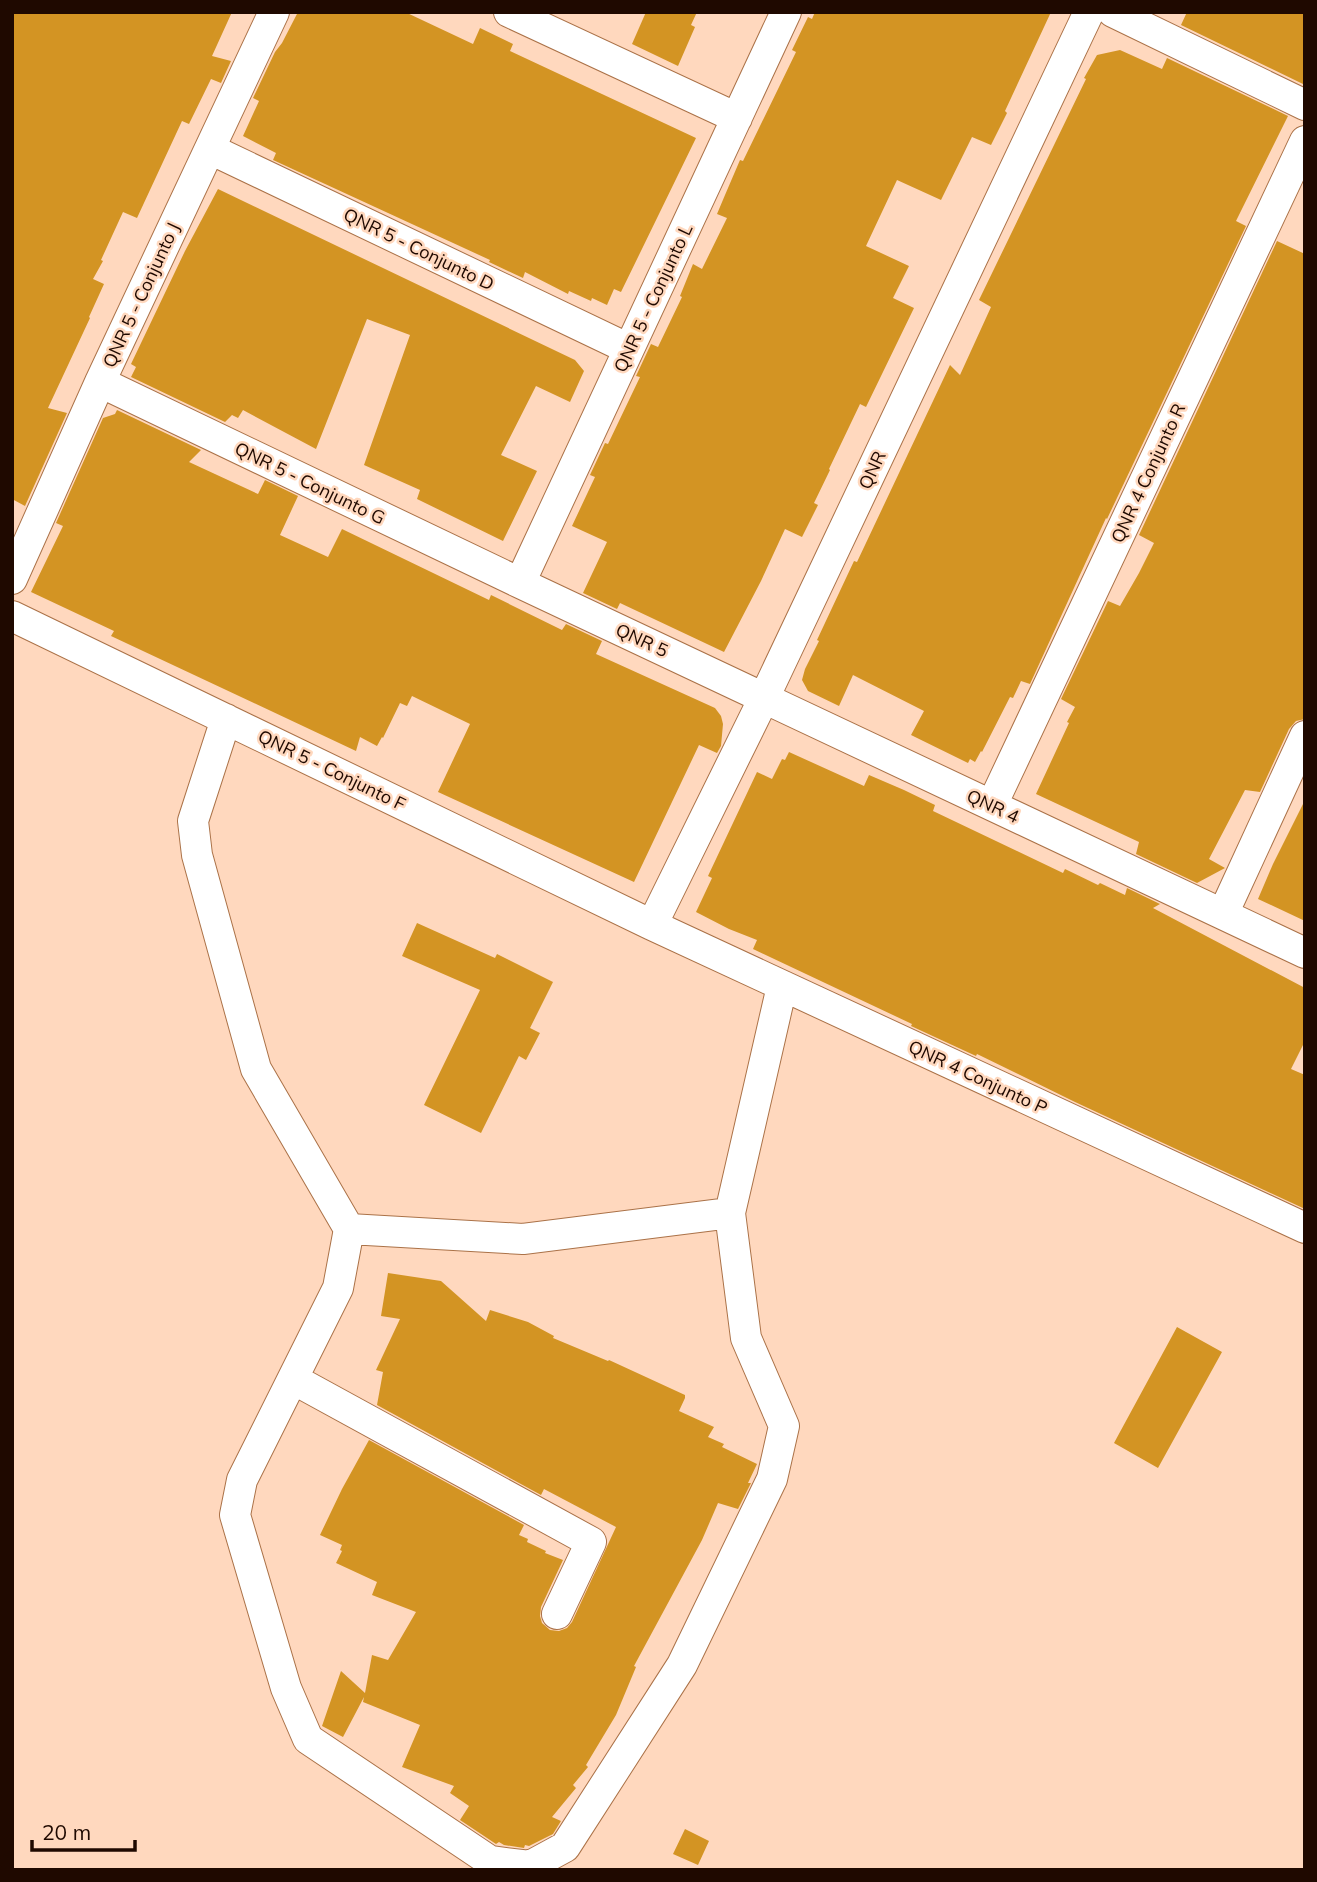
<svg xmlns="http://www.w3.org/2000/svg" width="1317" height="1882" font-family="Mulish,sans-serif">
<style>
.building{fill:#d39423}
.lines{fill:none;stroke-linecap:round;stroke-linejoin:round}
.street-casing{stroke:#ab7248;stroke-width:32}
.street{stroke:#fff;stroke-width:30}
.labels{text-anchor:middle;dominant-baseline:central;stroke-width:5;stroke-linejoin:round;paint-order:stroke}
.street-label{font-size:18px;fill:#1f0900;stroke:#ffd8be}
</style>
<rect width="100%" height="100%" fill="#ffd8be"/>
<!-- building -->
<path class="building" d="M 12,12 L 232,12 L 212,56 L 231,61 L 221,83 L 211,79 L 189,124 L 182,121 L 137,218 L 123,212 L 101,260 L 103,261 L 93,279 L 104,284 L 89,317 L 90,318 L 48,408 L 67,413 L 25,506 L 12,499 Z
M 298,12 L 405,12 L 473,44 L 480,28 L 513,44 L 510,51 L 696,138 L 621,292 L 614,289 L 607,305 L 592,298 L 591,301 L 569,291 L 568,294 L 525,272 L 523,278 L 489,262 L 490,260 L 273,160 L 276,153 L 243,136 L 259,101 L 253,98 L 275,52 L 282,43 Z
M 646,12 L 697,12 L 691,25 L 695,27 L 678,66 L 632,44 Z
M 815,12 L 1051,12 L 1005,111 L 1007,113 L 991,145 L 972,137 L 941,200 L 897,180 L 866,246 L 909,266 L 893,298 L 914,308 L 866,407 L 860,404 L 829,469 L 830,470 L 814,503 L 818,505 L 802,537 L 785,529 L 761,581 L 724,652 L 620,603 L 617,609 L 583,593 L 607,542 L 572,526 L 595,477 L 590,475 L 605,443 L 608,444 L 640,377 L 636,376 L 651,344 L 658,347 L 682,297 L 680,296 L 693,264 L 702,269 L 727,218 L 717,214 L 725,195 L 740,160 L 743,161 L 796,52 L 792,50 L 808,17 L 812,19 Z
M 1187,12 L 1305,12 L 1305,80 L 1303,84 L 1181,25 Z
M 1120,50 L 1162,69 L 1167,58 L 1288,116 L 1236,221 L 1246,226 L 1107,519 L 1106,518 L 1030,684 L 1021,681 L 1013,698 L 1010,697 L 982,752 L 981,751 L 975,762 L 970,759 L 968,763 L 911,735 L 924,711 L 853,675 L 839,706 L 808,691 L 802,680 L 805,669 L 819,641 L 817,640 L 854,561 L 857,562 L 950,365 L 960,375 L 991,307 L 979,300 L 1086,79 L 1084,78 L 1097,55 Z
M 218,189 L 575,360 L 584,371 L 570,402 L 536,386 L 501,455 L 537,471 L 503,541 L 417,499 L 420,490 L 364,465 L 410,335 L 367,319 L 316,449 L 243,410 L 238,418 L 232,415 L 225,422 L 131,377 L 136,367 L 131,364 L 185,251 Z
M 1277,241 L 1305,254 L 1305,719 L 1296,721 L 1289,729 L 1260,792 L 1245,790 L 1209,859 L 1225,868 L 1197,883 L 1136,854 L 1139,842 L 1036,794 L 1069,723 L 1067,722 L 1075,707 L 1061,699 L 1108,601 L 1120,606 L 1139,573 L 1154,543 L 1139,535 Z
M 117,410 L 201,450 L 189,462 L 258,494 L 265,480 L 298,496 L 280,535 L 328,557 L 342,529 L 489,600 L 491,595 L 562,630 L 566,624 L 602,641 L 596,654 L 715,708 L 721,716 L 723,724 L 721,746 L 717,753 L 699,745 L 634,882 L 438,792 L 470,724 L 412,696 L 407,706 L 400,703 L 383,738 L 382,737 L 377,746 L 360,737 L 356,751 L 111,636 L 114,631 L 31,592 L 63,526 L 56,523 L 103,418 L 115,414 Z
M 789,752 L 864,786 L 869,775 L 904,790 L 935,805 L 933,811 L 1063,873 L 1065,869 L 1098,885 L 1100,883 L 1125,895 L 1127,888 L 1160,904 L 1153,908 L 1305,988 L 1305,1041 L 1291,1069 L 1305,1075 L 1305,1209 L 1075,1102 L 977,1054 L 976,1056 L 911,1026 L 912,1024 L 753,949 L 757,940 L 729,929 L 696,912 L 712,878 L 708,876 L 757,772 L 772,779 L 782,759 L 785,760 Z
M 1305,800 L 1305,921 L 1258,899 L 1273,864 Z
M 417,923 L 495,958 L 497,954 L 553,982 L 530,1028 L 540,1033 L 526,1060 L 519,1056 L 481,1133 L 424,1105 L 480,990 L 402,956 Z
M 388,1273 L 441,1281 L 486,1321 L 490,1310 L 528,1322 L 554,1336 L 553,1338 L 608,1361 L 609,1360 L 685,1395 L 685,1398 L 679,1411 L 714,1427 L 708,1437 L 724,1444 L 722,1447 L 757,1464 L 748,1483 L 751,1483 L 738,1509 L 718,1503 L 702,1540 L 634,1666 L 636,1667 L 616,1715 L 586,1765 L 588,1767 L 573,1785 L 576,1788 L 552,1817 L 561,1821 L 553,1834 L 529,1846 L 525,1845 L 524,1848 L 504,1845 L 499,1842 L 496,1844 L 460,1820 L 469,1806 L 450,1793 L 454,1786 L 402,1767 L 420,1725 L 363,1702 L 364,1697 L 343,1737 L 322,1726 L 341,1671 L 365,1693 L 372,1655 L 388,1660 L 416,1612 L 372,1595 L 377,1582 L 336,1563 L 342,1551 L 340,1550 L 342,1545 L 320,1535 L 342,1489 L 369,1440 L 524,1525 L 519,1535 L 528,1539 L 527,1542 L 546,1551 L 545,1553 L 563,1560 L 541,1607 L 540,1616 L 542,1623 L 550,1630 L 559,1631 L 567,1628 L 572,1622 L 616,1527 L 544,1489 L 541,1495 L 377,1405 L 383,1372 L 376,1370 L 400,1319 L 381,1316 Z
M 1177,1327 L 1222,1352 L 1158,1468 L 1114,1443 Z
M 685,1829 L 709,1841 L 698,1865 L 673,1854 Z"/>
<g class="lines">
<defs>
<path id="street" d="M 509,12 L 737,118
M 1113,12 L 1305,105
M 210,149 L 629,349
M 100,382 L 520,583 L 1305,953
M 12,579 L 100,382 L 274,12
M 520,583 L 786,12
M 12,616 L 652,925 L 1305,1228
M 226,719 L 193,821 L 197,855 L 256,1069 L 349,1229 L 338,1288 L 242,1480 L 235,1515 L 286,1688 L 308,1739 L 490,1861 L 530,1866 L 565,1847 L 682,1665 L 772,1479 L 784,1426 L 746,1338 L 730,1213 L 782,986
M 992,805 L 1305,141
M 1223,914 L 1305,736
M 652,925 L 764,698 L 1089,12
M 349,1229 L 523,1239 L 730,1213
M 293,1379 L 591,1542 L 557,1614"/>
</defs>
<!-- street casing -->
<use href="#street" class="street-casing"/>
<!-- street -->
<use href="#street" class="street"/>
</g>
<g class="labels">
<!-- street labels -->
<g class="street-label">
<text transform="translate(419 249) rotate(26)">QNR 5 - Conjunto D</text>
<text transform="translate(141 295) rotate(-65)">QNR 5 - Conjunto J</text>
<text transform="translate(653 298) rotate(-65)">QNR 5 - Conjunto L</text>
<text transform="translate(872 470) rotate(-65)">QNR</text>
<text transform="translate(1148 473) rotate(-65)">QNR 4 Conjunto R</text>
<text transform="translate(310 483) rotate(26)">QNR 5 - Conjunto G</text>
<text transform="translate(642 640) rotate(25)">QNR 5</text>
<text transform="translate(332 770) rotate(26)">QNR 5 - Conjunto F</text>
<text transform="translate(993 806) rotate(25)">QNR 4</text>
<text transform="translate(978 1077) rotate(25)">QNR 4 Conjunto P</text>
</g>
</g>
<!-- border -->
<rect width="1317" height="1882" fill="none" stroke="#1f0900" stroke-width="28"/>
<!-- scale -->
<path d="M32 1840v10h103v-10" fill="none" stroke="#1f0900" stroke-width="3.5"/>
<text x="42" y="1840" font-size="21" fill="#1f0900" stroke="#ffd8be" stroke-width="5" paint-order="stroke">20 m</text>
</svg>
